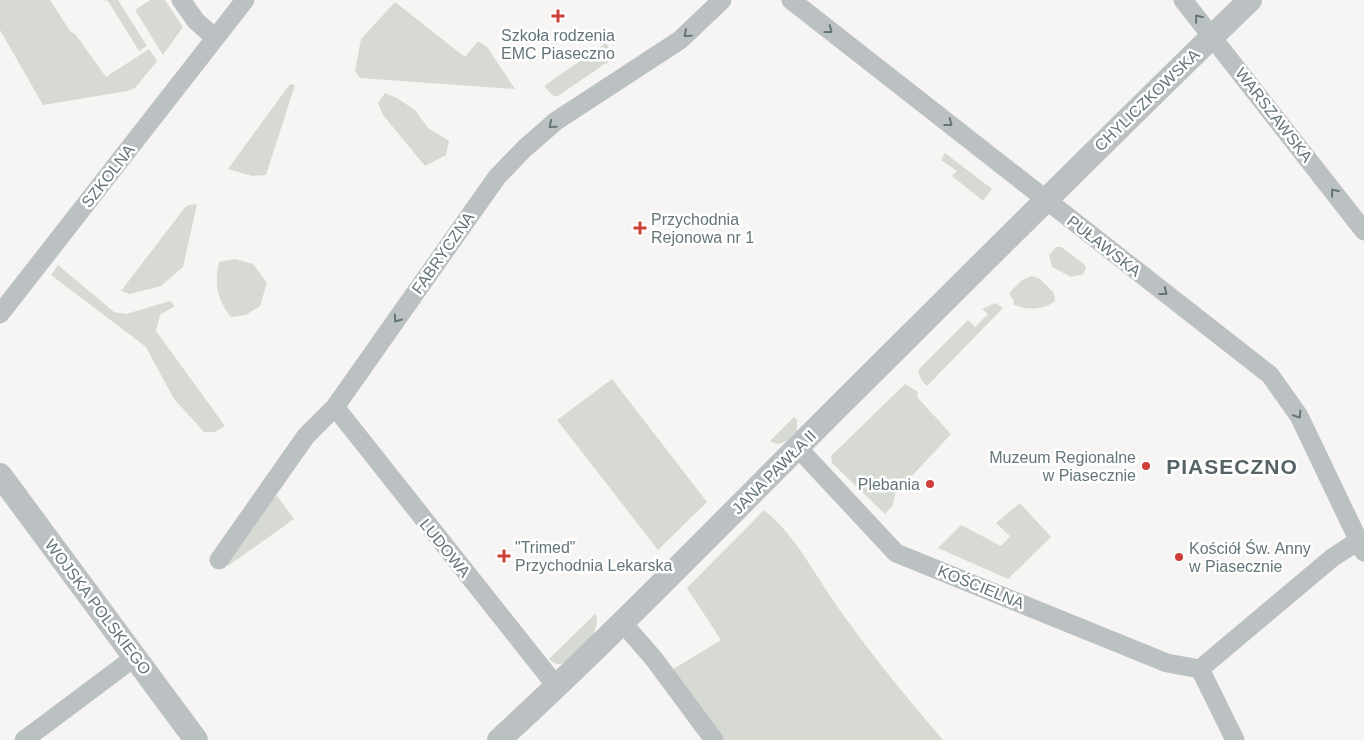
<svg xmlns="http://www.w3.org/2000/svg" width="1364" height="740" font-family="Helvetica,sans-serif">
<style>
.green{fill:#d6dad2}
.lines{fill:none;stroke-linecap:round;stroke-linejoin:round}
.minor{stroke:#bbc0c2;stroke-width:19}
.tertiary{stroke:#bbc0c2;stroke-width:24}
.oneway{stroke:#64757a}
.poi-dot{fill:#ce3e3a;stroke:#fff;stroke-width:2}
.labels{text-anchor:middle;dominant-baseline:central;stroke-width:5;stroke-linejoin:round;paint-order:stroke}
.poi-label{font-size:16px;fill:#64757a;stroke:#fff;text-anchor:start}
.street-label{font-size:16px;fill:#64757a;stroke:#fff}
.district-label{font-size:21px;font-weight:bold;letter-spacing:1px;fill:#556266;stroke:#fff}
</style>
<rect width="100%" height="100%" fill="#f6f5f3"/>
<!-- green -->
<path class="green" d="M 0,0 L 50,0 L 70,31 L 76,35 L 106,77 L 149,49 L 157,61 L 135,88 L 127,91 L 43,105 L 0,30 Z
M 103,0 L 118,0 L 147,46 L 139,51 L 108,1 Z
M 150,0 L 165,0 L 183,27 L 163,55 L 135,10 Z
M 395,2 L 465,57 L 478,41 L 487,47 L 515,89 L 360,78 L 355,71 L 361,39 Z
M 606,43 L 615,57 L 558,96 L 553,96 L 544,86 Z
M 290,84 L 295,85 L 266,175 L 252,176 L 228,169 Z
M 385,93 L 397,98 L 415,110 L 428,128 L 449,141 L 446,155 L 425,166 L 383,115 L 378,103 Z
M 945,153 L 992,189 L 983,201 L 952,176 L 957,171 L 941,160 Z
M 197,204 L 183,267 L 161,286 L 130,294 L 121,291 L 186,206 Z
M 1056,247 L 1061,247 L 1084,264 L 1086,269 L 1083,274 L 1071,277 L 1052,267 L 1049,255 Z
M 235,259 L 253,264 L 267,283 L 260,306 L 246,315 L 231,317 C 217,299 214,285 219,262 Z
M 58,265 L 114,312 L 126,314 L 170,301 L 175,306 L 160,315 L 156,331 L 225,426 L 215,432 L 204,432 L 174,399 L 146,347 L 51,275 Z
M 1032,276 L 1040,279 L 1054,293 L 1055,301 C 1045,310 1024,311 1013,304 L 1014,301 L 1009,293 L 1022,280 Z
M 995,303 L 1003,308 L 927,386 L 922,381 L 918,372 L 920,368 L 968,320 L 975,327 L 988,314 L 982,309 Z
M 612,379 L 707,502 L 658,550 L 557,420 Z
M 905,384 L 918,392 L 917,397 L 951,434 L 895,494 L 893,505 L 885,514 L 832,463 L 831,456 Z
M 794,417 L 797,420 L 797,431 C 787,440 782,448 770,441 Z
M 277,496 L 294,519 L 228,566 L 225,562 L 269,502 Z
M 1020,503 L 1051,537 L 1008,579 L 938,548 L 961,525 L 1001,546 L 1010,536 L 996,523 Z
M 764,510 C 796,536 813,572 837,606 C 870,653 906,697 943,740 L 723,740 L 670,671 L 721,640 L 687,588 Z
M 595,614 C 605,628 575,661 560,664 C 555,664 552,662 549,659 Z"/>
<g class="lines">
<!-- minor -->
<path class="minor" d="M 181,0 L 196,21 L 215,38
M 791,0 L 1270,375 L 1299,416 L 1364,552
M 1183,0 L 1364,231
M 0,314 L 245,0
M 335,407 L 557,687
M 799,449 L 896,553 L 1167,663 L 1200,669 L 1332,558 L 1358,541
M 219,560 L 306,436 L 335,407 L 497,177 L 525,148 L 556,121 L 680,40 L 722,0
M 622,622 L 654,659 L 714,740
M 1200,669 L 1235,740
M 24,740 L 135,657"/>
<!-- tertiary -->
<path class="tertiary" d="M 0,475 L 196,740
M 499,740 C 623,626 739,505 858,387 C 988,258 1117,128 1250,0"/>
</g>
<!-- one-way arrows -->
<defs><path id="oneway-chevron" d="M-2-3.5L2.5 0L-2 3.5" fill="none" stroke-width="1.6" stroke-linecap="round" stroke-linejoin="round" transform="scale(1.25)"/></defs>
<g class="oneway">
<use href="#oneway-chevron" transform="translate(1198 18) rotate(-129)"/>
<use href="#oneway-chevron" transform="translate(829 30) rotate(38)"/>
<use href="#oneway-chevron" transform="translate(687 34) rotate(139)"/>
<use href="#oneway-chevron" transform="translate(949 123) rotate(38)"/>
<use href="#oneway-chevron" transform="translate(552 125) rotate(141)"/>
<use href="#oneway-chevron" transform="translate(1334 192) rotate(-128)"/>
<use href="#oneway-chevron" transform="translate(1164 292) rotate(38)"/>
<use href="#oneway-chevron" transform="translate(397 319) rotate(125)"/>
<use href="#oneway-chevron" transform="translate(1298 415) rotate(58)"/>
</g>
<!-- markers -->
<g class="poi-dot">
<path d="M555.5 8.5h5v5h5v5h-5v5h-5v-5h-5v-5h5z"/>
<path d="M637.5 220.5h5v5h5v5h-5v5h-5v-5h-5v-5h5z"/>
<circle cx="1146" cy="466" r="5"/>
<circle cx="930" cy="484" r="5"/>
<path d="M501.5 548.5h5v5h5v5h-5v5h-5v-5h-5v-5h5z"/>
<circle cx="1179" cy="557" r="5"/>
</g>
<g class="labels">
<!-- poi labels -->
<g class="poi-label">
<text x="558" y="35" text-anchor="middle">Szkoła rodzenia<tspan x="558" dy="18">EMC Piaseczno</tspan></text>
<text x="651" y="219">Przychodnia<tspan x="651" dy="18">Rejonowa nr 1</tspan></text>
<text x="1136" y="457" text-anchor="end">Muzeum Regionalne<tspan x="1136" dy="18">w Piasecznie</tspan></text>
<text x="920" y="484" text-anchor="end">Plebania</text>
<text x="515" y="547">"Trimed"<tspan x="515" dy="18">Przychodnia Lekarska</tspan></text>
<text x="1189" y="548">Kościół Św. Anny<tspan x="1189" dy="18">w Piasecznie</tspan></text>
</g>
<!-- street labels -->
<g class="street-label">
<text transform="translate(1147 100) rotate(-44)">CHYLICZKOWSKA</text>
<text transform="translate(1274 115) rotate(52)">WARSZAWSKA</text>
<text transform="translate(108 176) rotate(-52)">SZKOLNA</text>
<text transform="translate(1104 246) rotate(38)">PUŁAWSKA</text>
<text transform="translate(443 253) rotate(-55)">FABRYCZNA</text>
<text transform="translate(774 472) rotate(-45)">JANA PAWŁA II</text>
<text transform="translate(445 548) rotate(51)">LUDOWA</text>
<text transform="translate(981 587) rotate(22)">KOŚCIELNA</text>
<text transform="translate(98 607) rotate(53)">WOJSKA POLSKIEGO</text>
</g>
<!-- district labels -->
<g class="district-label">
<text x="1232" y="466">PIASECZNO</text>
</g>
</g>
</svg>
